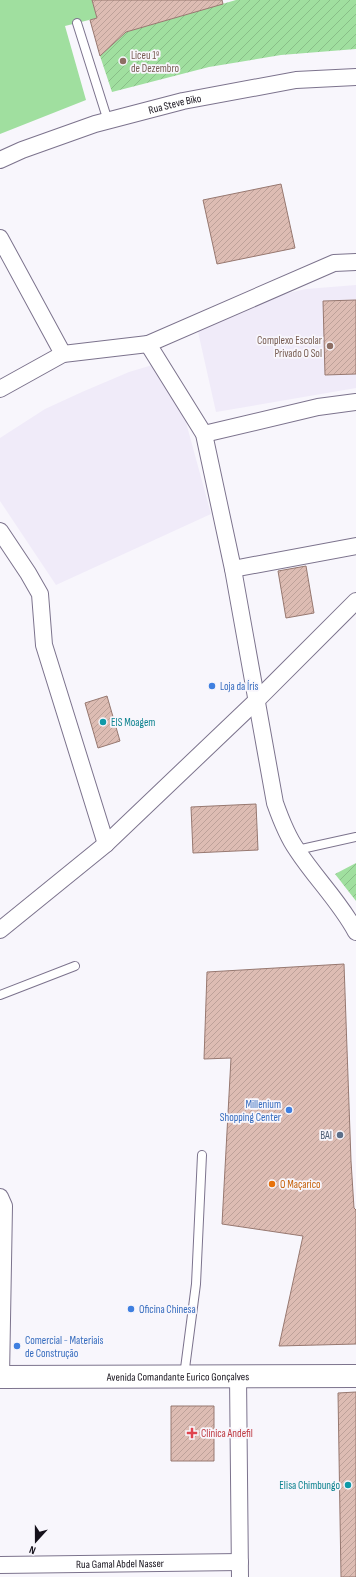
<svg xmlns="http://www.w3.org/2000/svg" width="356" height="1577" font-family="'Sofia Sans Condensed',sans-serif">
<style>
.built{fill:#f0ebf9}
.grass{fill:#a0df9f}
.garden{fill:url(#garden-furrows)}
.building{fill:url(#building-hatch);stroke:#977870}
.lines{fill:none;stroke-linecap:round;stroke-linejoin:round}
.lane-casing{stroke:#7c738d;stroke-width:10}
.street-casing{stroke:#7c738d;stroke-width:18}
.secondary-casing{stroke:#7c738d;stroke-width:24}
.lane{stroke:#fff;stroke-width:8}
.street{stroke:#fff;stroke-width:16}
.secondary{stroke:#fff;stroke-width:22}
.education-dot{fill:#8d6e63;stroke:#f8f6fc;stroke-width:1.5}
.shop-dot{fill:#3f7fe0;stroke:#f8f6fc;stroke-width:1.5}
.culture-dot{fill:#0f9aa8;stroke:#f8f6fc;stroke-width:1.5}
.service-dot{fill:#5c6f8a;stroke:#f8f6fc;stroke-width:1.5}
.food-dot{fill:#e8710a;stroke:#f8f6fc;stroke-width:1.5}
.health-dot{fill:#e0444e;stroke:#f8f6fc;stroke-width:1.5}
.labels{text-anchor:middle;dominant-baseline:central;stroke-width:3.5;stroke-linejoin:round;paint-order:stroke}
.education-label{font-size:11px;fill:#785e54;stroke:#f8f6fc;text-anchor:start}
.street-label{font-size:11px;fill:#15111b;stroke:#f8f6fc}
.shop-label{font-size:11px;fill:#366cbe;stroke:#f8f6fc;text-anchor:start}
.culture-label{font-size:11px;fill:#0d838f;stroke:#f8f6fc;text-anchor:start}
.service-label{font-size:11px;fill:#4e5e75;stroke:#f8f6fc;text-anchor:end}
.food-label{font-size:11px;fill:#c56008;stroke:#f8f6fc;text-anchor:start}
.health-label{font-size:11px;fill:#be3a42;stroke:#f8f6fc;text-anchor:start}
</style>
<defs>
<pattern id="garden-furrows" width="10" height="10" patternUnits="userSpaceOnUse"><rect width="10" height="10" fill="#a0df9f"/><path d="M-1 1l2-2M0 10L10 0M9 11l2-2" fill="none" stroke="#89be88"/></pattern>
<pattern id="building-hatch" width="6" height="6" patternUnits="userSpaceOnUse"><rect width="6" height="6" fill="#ddbcb3"/><path d="M-1 1l2-2M0 6l6-6M5 7l2-2" fill="none" stroke="#bda199"/></pattern>
</defs>
<rect width="100%" height="100%" fill="#f8f6fc"/>
<!-- built -->
<path class="built" d="M 356,285 L 356,388 L 216,412 L 194,314 L 306,289 Z
M 169,360 L 211,514 L 56,585 L 0,501 L 0,438 L 45,409 L 82,392 L 129,372 Z"/>
<!-- grass -->
<path class="grass" d="M 0,0 L 92,0 L 97,18 L 65,26 L 86,100 L 0,134 Z"/>
<!-- garden -->
<path class="garden" d="M 236,0 L 356,0 L 356,49 L 281,55 L 209,67 L 112,92 L 100,56 L 126,32 Z
M 356,863 L 356,901 L 335,874 Z"/>
<!-- building -->
<path class="building" d="M 92,0 L 222,0 L 223,4 L 126,32 L 100,56 L 90,20 L 97,18 Z
M 281,184 L 295,248 L 217,264 L 203,200 Z
M 356,300 L 356,374 L 325,375 L 323,301 Z
M 306,566 L 314,613 L 286,618 L 278,571 Z
M 107,696 L 120,741 L 98,748 L 85,703 Z
M 256,804 L 258,850 L 193,853 L 191,807 Z
M 344,964 L 351,1161 L 354,1208 L 356,1210 L 356,1344 L 279,1346 L 303,1236 L 222,1224 L 231,1058 L 204,1059 L 207,972 Z
M 356,1392 L 356,1577 L 341,1577 L 338,1393 Z
M 171,1406 L 214,1406 L 214,1461 L 171,1461 Z"/>
<g class="lines">
<defs>
<path id="lane" d="M 77,23 L 108,121
M 297,850 L 356,837
M 0,995 L 75,966
M 184,1376 L 196,1284 L 202,1155"/>
<g id="street">
<path id="s1" d="M 0,160 L 22,150 L 95,124 L 183,101 L 296,80 L 356,77"/>
<path d="M 0,238 L 63,354"/>
<path d="M 148,344 L 204,434 L 233,569 L 275,803 C 281,820 287,836 297,850 C 316,879 340,902 356,932"/>
<path d="M 0,389 L 63,354 L 148,344 L 334,263 L 356,262"/>
<path d="M 204,434 L 318,407 L 356,402"/>
<path d="M 0,531 L 28,573 L 40,594 L 44,645 L 106,844"/>
<path d="M 233,569 L 356,546"/>
<path d="M 0,930 L 106,844 L 256,701 L 356,601"/>
<path d="M 0,1197 L 4,1206 L 1,1377"/>
<path d="M 238,1376 L 240,1577"/>
<path id="s2" d="M 0,1565 L 240,1562"/>
</g>
<g id="secondary">
<path id="s3" d="M 0,1377 L 356,1376"/>
</g>
</defs>
<!-- lane casing -->
<use href="#lane" class="lane-casing"/>
<!-- street casing -->
<use href="#street" class="street-casing"/>
<!-- secondary casing -->
<use href="#secondary" class="secondary-casing"/>
<!-- lane -->
<use href="#lane" class="lane"/>
<!-- street -->
<use href="#street" class="street"/>
<!-- secondary -->
<use href="#secondary" class="secondary"/>
</g>
<!-- markers -->
<g class="education-dot">
<circle cx="123" cy="61" r="4"/>
<circle cx="330" cy="346" r="4"/>
</g>
<g class="shop-dot">
<circle cx="212" cy="686" r="4"/>
<circle cx="289" cy="1110" r="4"/>
<circle cx="131" cy="1309" r="4"/>
<circle cx="17" cy="1346" r="4"/>
</g>
<g class="culture-dot">
<circle cx="103" cy="722" r="4"/>
<circle cx="348" cy="1485" r="4"/>
</g>
<circle class="service-dot" cx="340" cy="1135" r="4"/>
<circle class="food-dot" cx="272" cy="1184" r="4"/>
<path class="health-dot" d="M190 1427h4v4h4v4h-4v4h-4v-4h-4v-4h4z"/>
<g class="labels">
<!-- education labels -->
<g class="education-label">
<text x="131" y="55">Liceu 1º<tspan x="131" dy="13">de Dezembro</tspan></text>
<text x="322" y="340" text-anchor="end">Complexo Escolar<tspan x="322" dy="13">Privado O Sol</tspan></text>
</g>
<!-- street labels -->
<g class="street-label">
<text stroke="none"><textPath href="#s1" startOffset="184">Rua Steve Biko</textPath></text>
<text stroke="none"><textPath href="#s3" startOffset="178">Avenida Comandante Eurico Gonçalves</textPath></text>
<text stroke="none"><textPath href="#s2" startOffset="120">Rua Gamal Abdel Nasser</textPath></text>
</g>
<!-- shop labels -->
<g class="shop-label">
<text x="220" y="686">Loja da Íris</text>
<text x="281" y="1104" text-anchor="end">Millenium<tspan x="281" dy="13">Shopping Center</tspan></text>
<text x="139" y="1309">Oficina Chinesa</text>
<text x="25" y="1340">Comercial - Materiais<tspan x="25" dy="13">de Construção</tspan></text>
</g>
<!-- culture labels -->
<g class="culture-label">
<text x="111" y="722">EIS Moagem</text>
<text x="340" y="1485" text-anchor="end">Elisa Chimbungo</text>
</g>
<!-- service labels -->
<g class="service-label">
<text x="332" y="1135">BAI</text>
</g>
<!-- food labels -->
<g class="food-label">
<text x="280" y="1184">O Maçarico</text>
</g>
<!-- health labels -->
<g class="health-label">
<text x="201" y="1433">Clínica Andefil</text>
</g>
</g>
<!-- north arrow -->
<g transform="translate(36 1541) rotate(201)" stroke="#f8f6fc" stroke-width="3" paint-order="stroke">
<path d="M0-3L7 15L0 10L-7 15Z" fill="#15111b"/>
<text y="-6" font-size="11" font-weight="bold" text-anchor="middle" fill="#15111b">N</text>
</g>
</svg>
